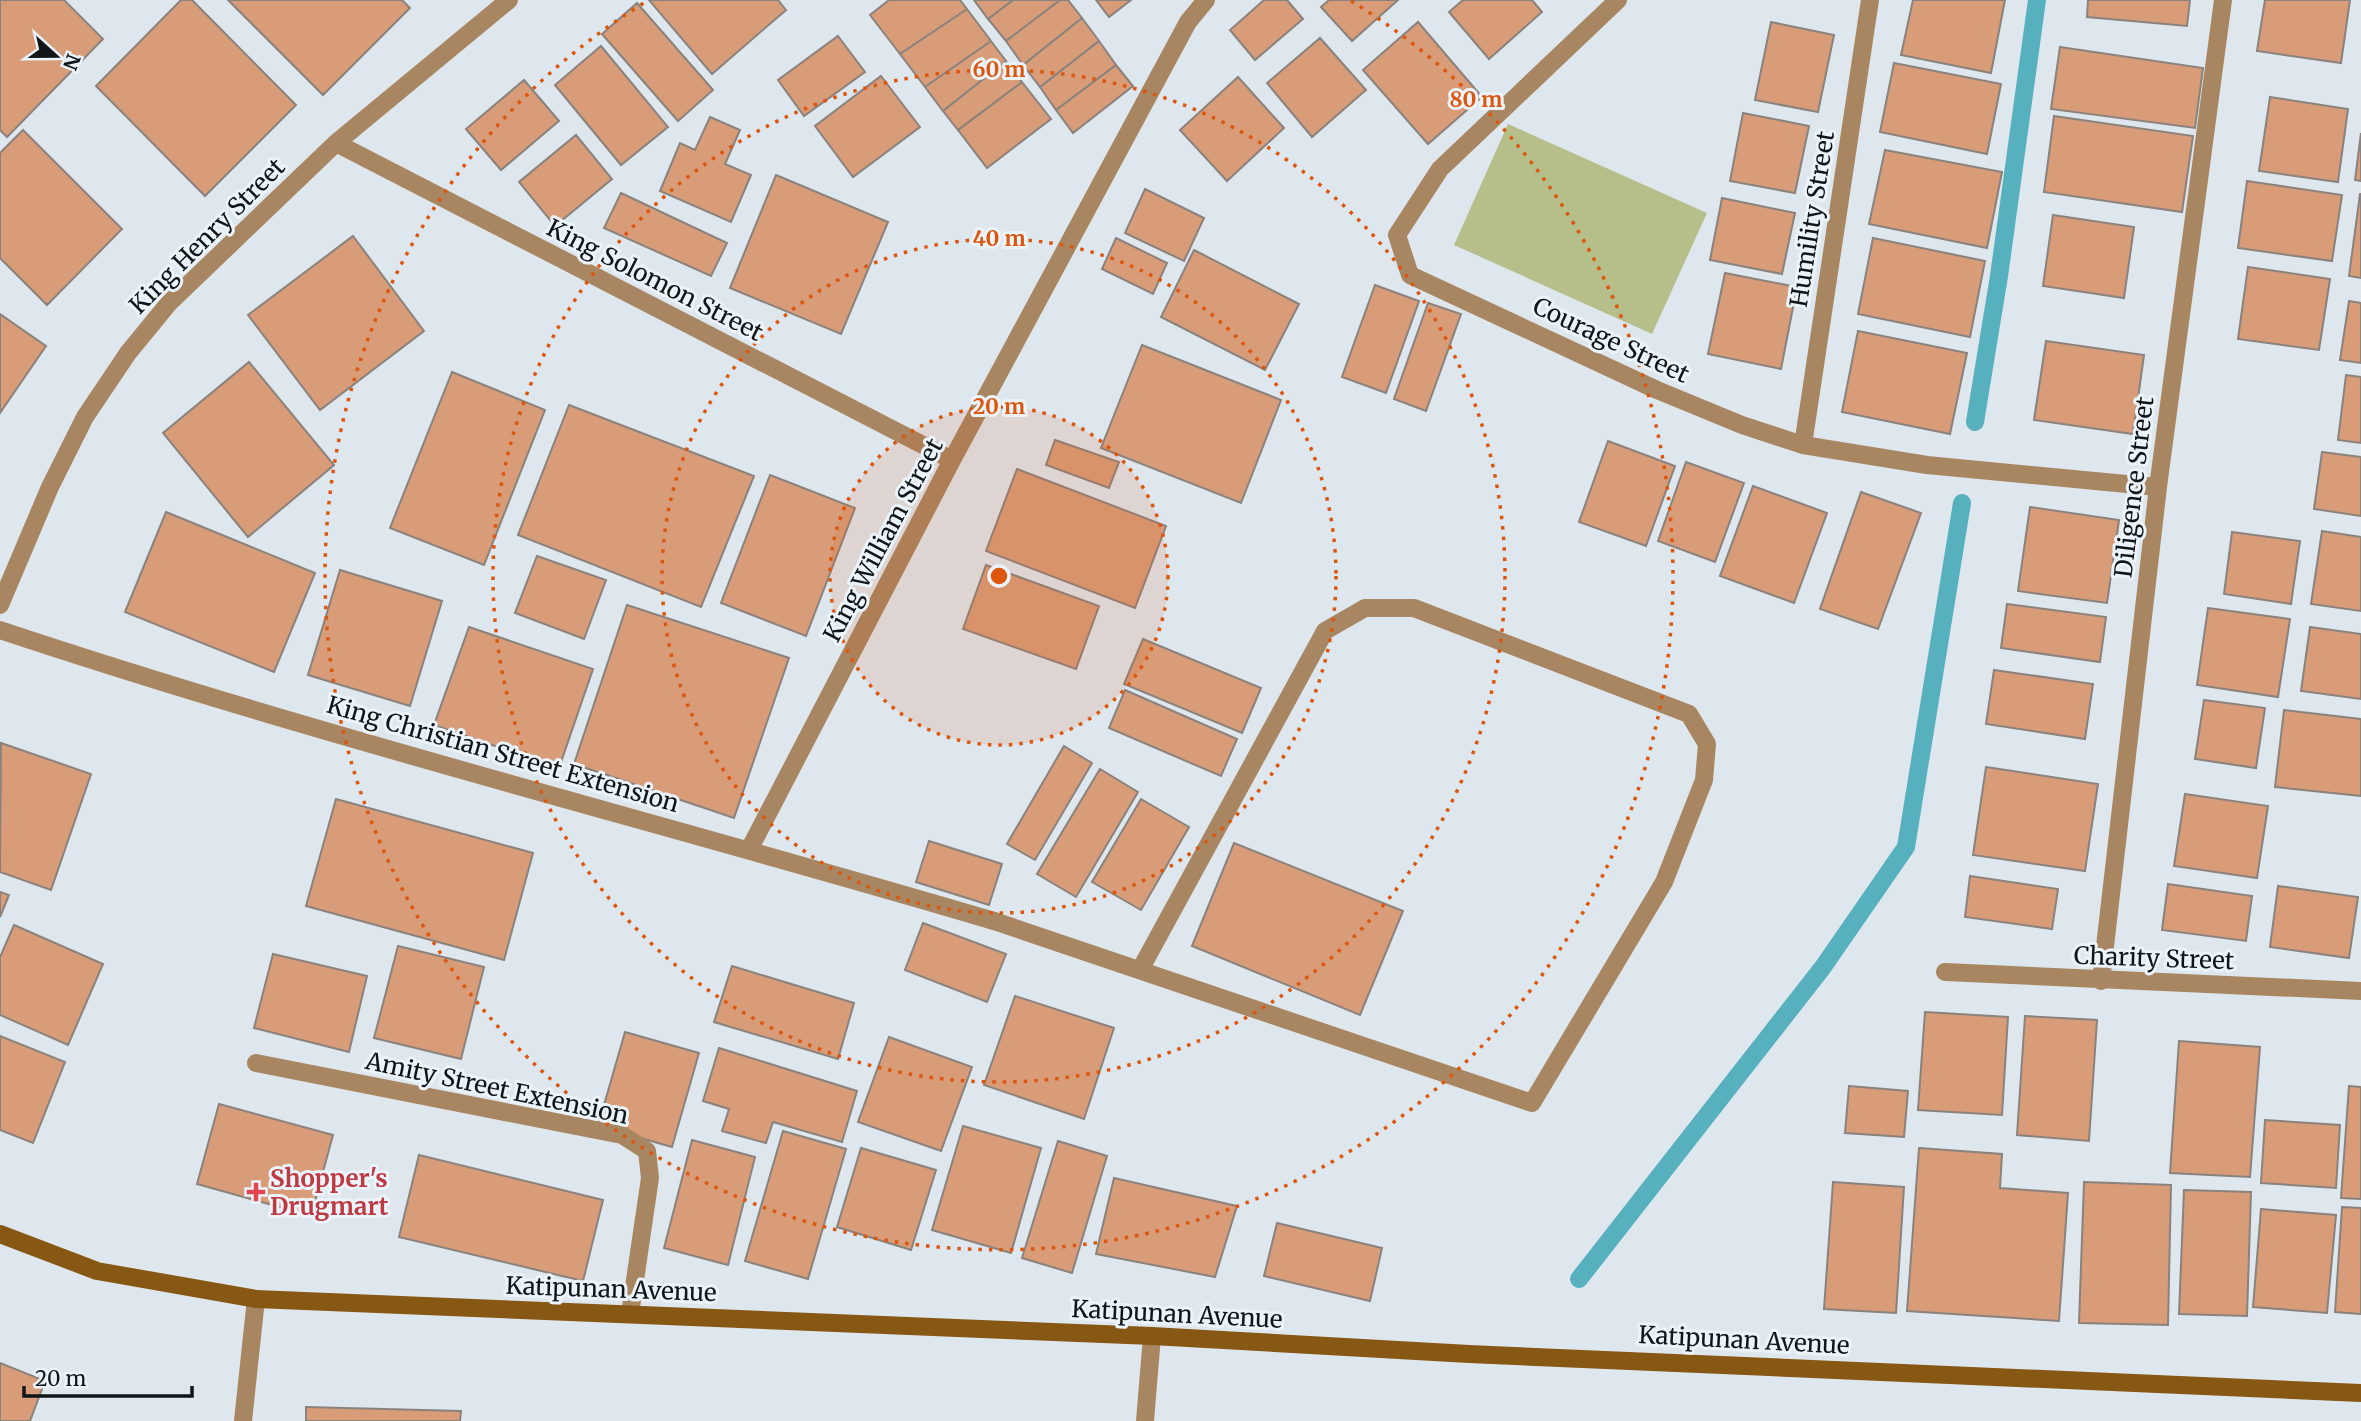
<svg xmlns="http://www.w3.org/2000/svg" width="2361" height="1421" font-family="Merriweather,serif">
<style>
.green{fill:#b6be8a}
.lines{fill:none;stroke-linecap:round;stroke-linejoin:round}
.stream{stroke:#57b0bd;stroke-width:18}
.building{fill:#d89c78;stroke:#8a827d;stroke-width:2}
.service{stroke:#a88661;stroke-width:18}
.minor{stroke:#a88661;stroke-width:18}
.secondary{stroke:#875714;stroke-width:18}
.ring{fill:none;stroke:#dd560d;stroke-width:3.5;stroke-dasharray:3.5 7}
.health-dot{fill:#e0444e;stroke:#ecf4fb;stroke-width:2.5}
.labels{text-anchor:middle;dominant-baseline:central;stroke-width:6;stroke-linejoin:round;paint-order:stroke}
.street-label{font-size:24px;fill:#121517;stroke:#ecf4fb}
.health-label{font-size:24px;font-weight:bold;fill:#be3a42;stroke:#ecf4fb;text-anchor:start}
.centre{fill:#dd560d;stroke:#ecf4fb;stroke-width:3.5}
.ring-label{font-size:21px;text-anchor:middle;font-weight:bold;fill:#dd560d;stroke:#ecf4fb;stroke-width:6;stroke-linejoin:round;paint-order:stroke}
</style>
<rect width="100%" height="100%" fill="#dfe7ee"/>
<!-- green -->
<path class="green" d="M 1508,124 L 1707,213 L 1652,334 L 1454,245 Z"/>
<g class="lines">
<!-- stream -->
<path class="stream" d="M 1975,422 L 1999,276 L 2037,0
M 1579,1279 L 1823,967 L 1906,847 L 1962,503"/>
</g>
<!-- building -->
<path class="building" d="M 0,0 L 64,0 L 103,39 L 7,137 L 0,130 Z
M 181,0 L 192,0 L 296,105 L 205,196 L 96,86 Z
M 228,0 L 402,0 L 410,8 L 323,95 Z
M 649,0 L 778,0 L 786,10 L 712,74 Z
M 889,0 L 960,0 L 967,9 L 900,54 L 870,15 Z
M 974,0 L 1013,0 L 988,19 Z
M 1013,0 L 1060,0 L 1006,41 L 988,19 Z
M 1060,0 L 1068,0 L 1082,18 L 1023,65 L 1006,41 Z
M 1096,0 L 1131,0 L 1109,17 Z
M 1264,0 L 1287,0 L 1303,19 L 1255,60 L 1230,30 Z
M 1329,0 L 1398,0 L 1352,41 L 1321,7 Z
M 1463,0 L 1532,0 L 1542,12 L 1489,59 L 1449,12 Z
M 1913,0 L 2005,0 L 1991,73 L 1901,55 Z
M 2088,0 L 2190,0 L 2187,26 L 2087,17 Z
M 2265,0 L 2350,0 L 2341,63 L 2257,51 Z
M 637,3 L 713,90 L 678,121 L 602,34 Z
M 967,9 L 991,41 L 925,87 L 900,54 Z
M 1082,18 L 1099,41 L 1040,87 L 1023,65 Z
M 1418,22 L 1482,97 L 1428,144 L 1363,70 Z
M 1771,22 L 1834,35 L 1818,112 L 1755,100 Z
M 838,36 L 865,72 L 804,116 L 778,80 Z
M 1320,38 L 1366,90 L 1312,137 L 1267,83 Z
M 991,41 L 1006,61 L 943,111 L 925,87 Z
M 1099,41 L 1116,65 L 1056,110 L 1040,87 Z
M 601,46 L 668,127 L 621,165 L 555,85 Z
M 2060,47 L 2203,68 L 2195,128 L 2051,109 Z
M 1006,61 L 1022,82 L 958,130 L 943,111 Z
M 1894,63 L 2001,84 L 1987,154 L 1880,132 Z
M 1116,65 L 1133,86 L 1073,133 L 1056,110 Z
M 881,76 L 920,127 L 853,177 L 815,126 Z
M 1238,77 L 1284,128 L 1227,181 L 1180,130 Z
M 524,80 L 559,121 L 501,170 L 466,129 Z
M 1022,82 L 1051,119 L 987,168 L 958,130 Z
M 2270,97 L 2348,109 L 2338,182 L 2259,171 Z
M 1743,113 L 1809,126 L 1795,193 L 1730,181 Z
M 2054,116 L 2193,136 L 2182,212 L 2044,192 Z
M 710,117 L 740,130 L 725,164 L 751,175 L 731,222 L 660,191 L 680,143 L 695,150 Z
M 23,130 L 122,229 L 47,305 L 0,258 L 0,153 Z
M 2361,133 L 2361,181 L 2355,180 Z
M 576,135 L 612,179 L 555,226 L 519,182 Z
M 1885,150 L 2002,172 L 1987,248 L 1869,224 Z
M 776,175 L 888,222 L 841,334 L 730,288 Z
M 2247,181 L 2342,195 L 2332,261 L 2238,248 Z
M 1145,189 L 1204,218 L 1184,261 L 1125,233 Z
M 621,193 L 727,243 L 711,276 L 604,228 Z
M 2360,194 L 2361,194 L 2361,278 L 2349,276 Z
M 1722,198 L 1795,213 L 1782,274 L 1710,260 Z
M 2053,215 L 2134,227 L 2124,298 L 2043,286 Z
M 353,236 L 424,331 L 320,410 L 248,315 Z
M 1116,238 L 1167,263 L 1153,294 L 1102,269 Z
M 1873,238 L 1985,261 L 1970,337 L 1858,314 Z
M 1194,250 L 1299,304 L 1265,370 L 1161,317 Z
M 2248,267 L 2330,279 L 2319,350 L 2238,339 Z
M 1725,273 L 1797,287 L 1781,369 L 1708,354 Z
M 1375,285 L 1419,301 L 1386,393 L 1342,377 Z
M 2349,301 L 2361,303 L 2361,363 L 2340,360 Z
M 1428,303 L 1461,314 L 1426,411 L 1394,399 Z
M 0,314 L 46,346 L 0,413 Z
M 1858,331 L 1967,353 L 1950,434 L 1842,412 Z
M 2046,341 L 2144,355 L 2133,434 L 2034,420 Z
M 1142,345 L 1281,400 L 1241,503 L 1101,448 Z
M 249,362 L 334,465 L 248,537 L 163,433 Z
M 452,372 L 545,410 L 484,565 L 390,528 Z
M 2346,375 L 2361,377 L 2361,443 L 2338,440 Z
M 569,405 L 754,476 L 701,607 L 518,535 Z
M 1055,440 L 1119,462 L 1109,488 L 1046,465 Z
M 1608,441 L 1675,466 L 1646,546 L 1579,522 Z
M 2322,452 L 2361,457 L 2361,516 L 2314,509 Z
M 1686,462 L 1744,483 L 1715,562 L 1658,541 Z
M 1017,469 L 1166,526 L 1135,608 L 986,551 Z
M 770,475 L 855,508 L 806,636 L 721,603 Z
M 1753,486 L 1827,513 L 1794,603 L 1720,576 Z
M 1861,492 L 1921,513 L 1878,629 L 1820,609 Z
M 2030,507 L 2119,520 L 2107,603 L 2018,591 Z
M 166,512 L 315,573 L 274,672 L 125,612 Z
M 2322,531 L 2361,537 L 2361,611 L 2311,604 Z
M 2232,532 L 2300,541 L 2291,604 L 2224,594 Z
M 537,556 L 606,580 L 584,639 L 515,613 Z
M 986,565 L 1099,606 L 1076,669 L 963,629 Z
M 340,570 L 442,601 L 410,706 L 308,675 Z
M 2007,604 L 2106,617 L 2100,662 L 2001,648 Z
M 627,605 L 789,658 L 734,818 L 574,764 Z
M 2208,608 L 2290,619 L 2278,697 L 2197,685 Z
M 469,627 L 593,669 L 559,768 L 434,725 Z
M 2310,627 L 2361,634 L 2361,699 L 2301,691 Z
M 1143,639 L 1261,688 L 1242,733 L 1124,684 Z
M 1994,670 L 2093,684 L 2085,739 L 1986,724 Z
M 1125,690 L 1237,739 L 1221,776 L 1109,728 Z
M 2204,700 L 2265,708 L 2256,768 L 2195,759 Z
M 2284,710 L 2361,719 L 2361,796 L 2275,787 Z
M 1,743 L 91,774 L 51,890 L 0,872 Z
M 1064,746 L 1092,763 L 1035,860 L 1007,844 Z
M 1986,767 L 2098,784 L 2085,871 L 1973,855 Z
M 1100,769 L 1138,792 L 1076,897 L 1037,874 Z
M 2185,794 L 2268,806 L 2257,878 L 2174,866 Z
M 336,799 L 533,853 L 504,960 L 306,906 Z
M 1141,799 L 1189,827 L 1141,910 L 1092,882 Z
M 929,841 L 1002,864 L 989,905 L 916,882 Z
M 1234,843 L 1403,911 L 1360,1015 L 1192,946 Z
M 1970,876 L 2058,889 L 2052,929 L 1965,917 Z
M 2168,884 L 2252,896 L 2246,941 L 2162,930 Z
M 2278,886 L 2358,897 L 2349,958 L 2270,947 Z
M 0,892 L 9,895 L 0,917 Z
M 923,923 L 1006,954 L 987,1002 L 905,970 Z
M 14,925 L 103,964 L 68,1045 L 0,1015 L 0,957 Z
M 398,946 L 484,967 L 461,1059 L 374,1038 Z
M 273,954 L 367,976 L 349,1052 L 254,1028 Z
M 732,966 L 854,1003 L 838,1059 L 714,1022 Z
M 1015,996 L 1114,1028 L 1084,1119 L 984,1085 Z
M 1925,1012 L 2008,1017 L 2002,1115 L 1918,1110 Z
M 2025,1016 L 2097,1020 L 2089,1141 L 2017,1135 Z
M 625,1032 L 699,1053 L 672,1147 L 598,1126 Z
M 0,1036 L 65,1062 L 33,1143 L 0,1130 Z
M 889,1037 L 972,1067 L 941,1151 L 858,1122 Z
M 2179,1041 L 2260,1047 L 2250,1177 L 2170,1173 Z
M 719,1048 L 857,1091 L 842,1142 L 773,1122 L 766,1143 L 722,1131 L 729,1109 L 703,1101 Z
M 1849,1086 L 1908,1091 L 1904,1137 L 1845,1133 Z
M 2349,1086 L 2361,1087 L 2361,1199 L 2341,1198 Z
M 219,1104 L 333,1135 L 311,1216 L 197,1184 Z
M 2265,1120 L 2340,1125 L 2336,1188 L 2261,1183 Z
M 963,1126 L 1041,1148 L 1011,1253 L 932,1230 Z
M 783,1131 L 846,1149 L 808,1279 L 745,1261 Z
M 692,1140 L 755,1157 L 728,1265 L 664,1248 Z
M 1058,1141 L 1107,1156 L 1072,1273 L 1022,1258 Z
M 861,1148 L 936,1170 L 911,1250 L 837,1227 Z
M 1919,1148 L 2002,1154 L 2000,1188 L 2068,1193 L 2059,1321 L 1907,1311 Z
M 419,1155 L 603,1200 L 583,1281 L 399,1237 Z
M 1114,1178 L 1237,1206 L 1215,1277 L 1096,1254 Z
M 1833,1182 L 1904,1187 L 1896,1313 L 1824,1309 Z
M 2084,1182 L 2171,1185 L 2168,1325 L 2079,1323 Z
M 2184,1190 L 2251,1192 L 2247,1316 L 2179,1314 Z
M 2342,1207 L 2361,1208 L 2361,1314 L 2335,1312 Z
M 2261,1209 L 2336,1215 L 2327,1313 L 2253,1307 Z
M 1277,1223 L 1382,1248 L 1370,1301 L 1264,1276 Z
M 0,1363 L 45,1381 L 30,1421 L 0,1421 Z
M 306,1407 L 461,1411 L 460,1421 L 306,1421 Z"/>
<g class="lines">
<!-- service -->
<path class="service" d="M 994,921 L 1532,1103 L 1664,882 L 1704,780 L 1707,744 L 1689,714 L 1414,608 L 1365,608 L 1325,631 L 1140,970"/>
<!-- minor -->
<path class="minor" d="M 1618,0 L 1440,169 L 1397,235 L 1410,275 L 1657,390 L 1742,425 L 1803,445 L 1927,465 L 2158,487
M 336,143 L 952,460
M 1803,445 L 1870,0
M 0,605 L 50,487 L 85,417 L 128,353 L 169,303 L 336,143 L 509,0
M 0,630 C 327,739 663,823 994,921
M 750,848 L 952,460 L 1188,22 L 1206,0
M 1945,972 L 2361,991
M 2101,981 L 2158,487 L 2223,0
M 256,1063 L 622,1135 L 647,1151 L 650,1178 L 630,1314
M 243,1421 L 256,1299
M 1145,1421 L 1152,1336"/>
<!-- secondary -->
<path class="secondary" d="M 0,1234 L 97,1271 L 256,1299 L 1152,1336 L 1469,1354 L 2361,1393"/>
</g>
<!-- distance rings -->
<circle cx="999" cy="576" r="169" fill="#dd560d" fill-opacity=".12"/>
<g class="ring">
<circle cx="999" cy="576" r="169"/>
<circle cx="999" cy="576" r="337"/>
<circle cx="999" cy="576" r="506"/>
<path d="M1351 1A674 674 0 1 1 647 1"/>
</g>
<!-- markers -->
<path class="health-dot" d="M252.5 1181.5h7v7h7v7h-7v7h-7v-7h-7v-7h7z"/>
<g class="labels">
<!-- street labels -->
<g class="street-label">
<text transform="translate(1812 219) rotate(-81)">Humility Street</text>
<text transform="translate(207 236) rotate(-45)">King Henry Street</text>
<text transform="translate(655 280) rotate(27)">King Solomon Street</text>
<text transform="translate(1611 340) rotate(25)">Courage Street</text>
<text transform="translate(2134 487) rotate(-83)">Diligence Street</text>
<text transform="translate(883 540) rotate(-62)">King William Street</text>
<text transform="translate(503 754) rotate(16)">King Christian Street Extension</text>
<text transform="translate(2154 958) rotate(2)">Charity Street</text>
<text transform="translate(497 1088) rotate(12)">Amity Street Extension</text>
<text transform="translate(611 1289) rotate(2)">Katipunan Avenue</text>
<text transform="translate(1177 1314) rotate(3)">Katipunan Avenue</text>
<text transform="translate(1744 1340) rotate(3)">Katipunan Avenue</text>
</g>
<!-- health labels -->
<g class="health-label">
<text x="270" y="1178">Shopper's<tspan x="270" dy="28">Drugmart</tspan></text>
</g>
</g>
<circle cx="999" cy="576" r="10" class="centre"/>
<g class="ring-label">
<text x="999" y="77">60 m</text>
<text x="1476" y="107">80 m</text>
<text x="999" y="246">40 m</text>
<text x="999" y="414">20 m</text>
</g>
<!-- north arrow -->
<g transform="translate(56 56) rotate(111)" stroke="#ecf4fb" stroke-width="5" paint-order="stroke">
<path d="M0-5L12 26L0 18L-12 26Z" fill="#121517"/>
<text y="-10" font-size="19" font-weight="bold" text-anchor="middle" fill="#121517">N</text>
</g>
<!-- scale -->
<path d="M24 1386v10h168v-10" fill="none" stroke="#121517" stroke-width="3.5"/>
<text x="35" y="1386" font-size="21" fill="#121517" stroke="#ecf4fb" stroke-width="5" paint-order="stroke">20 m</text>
</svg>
